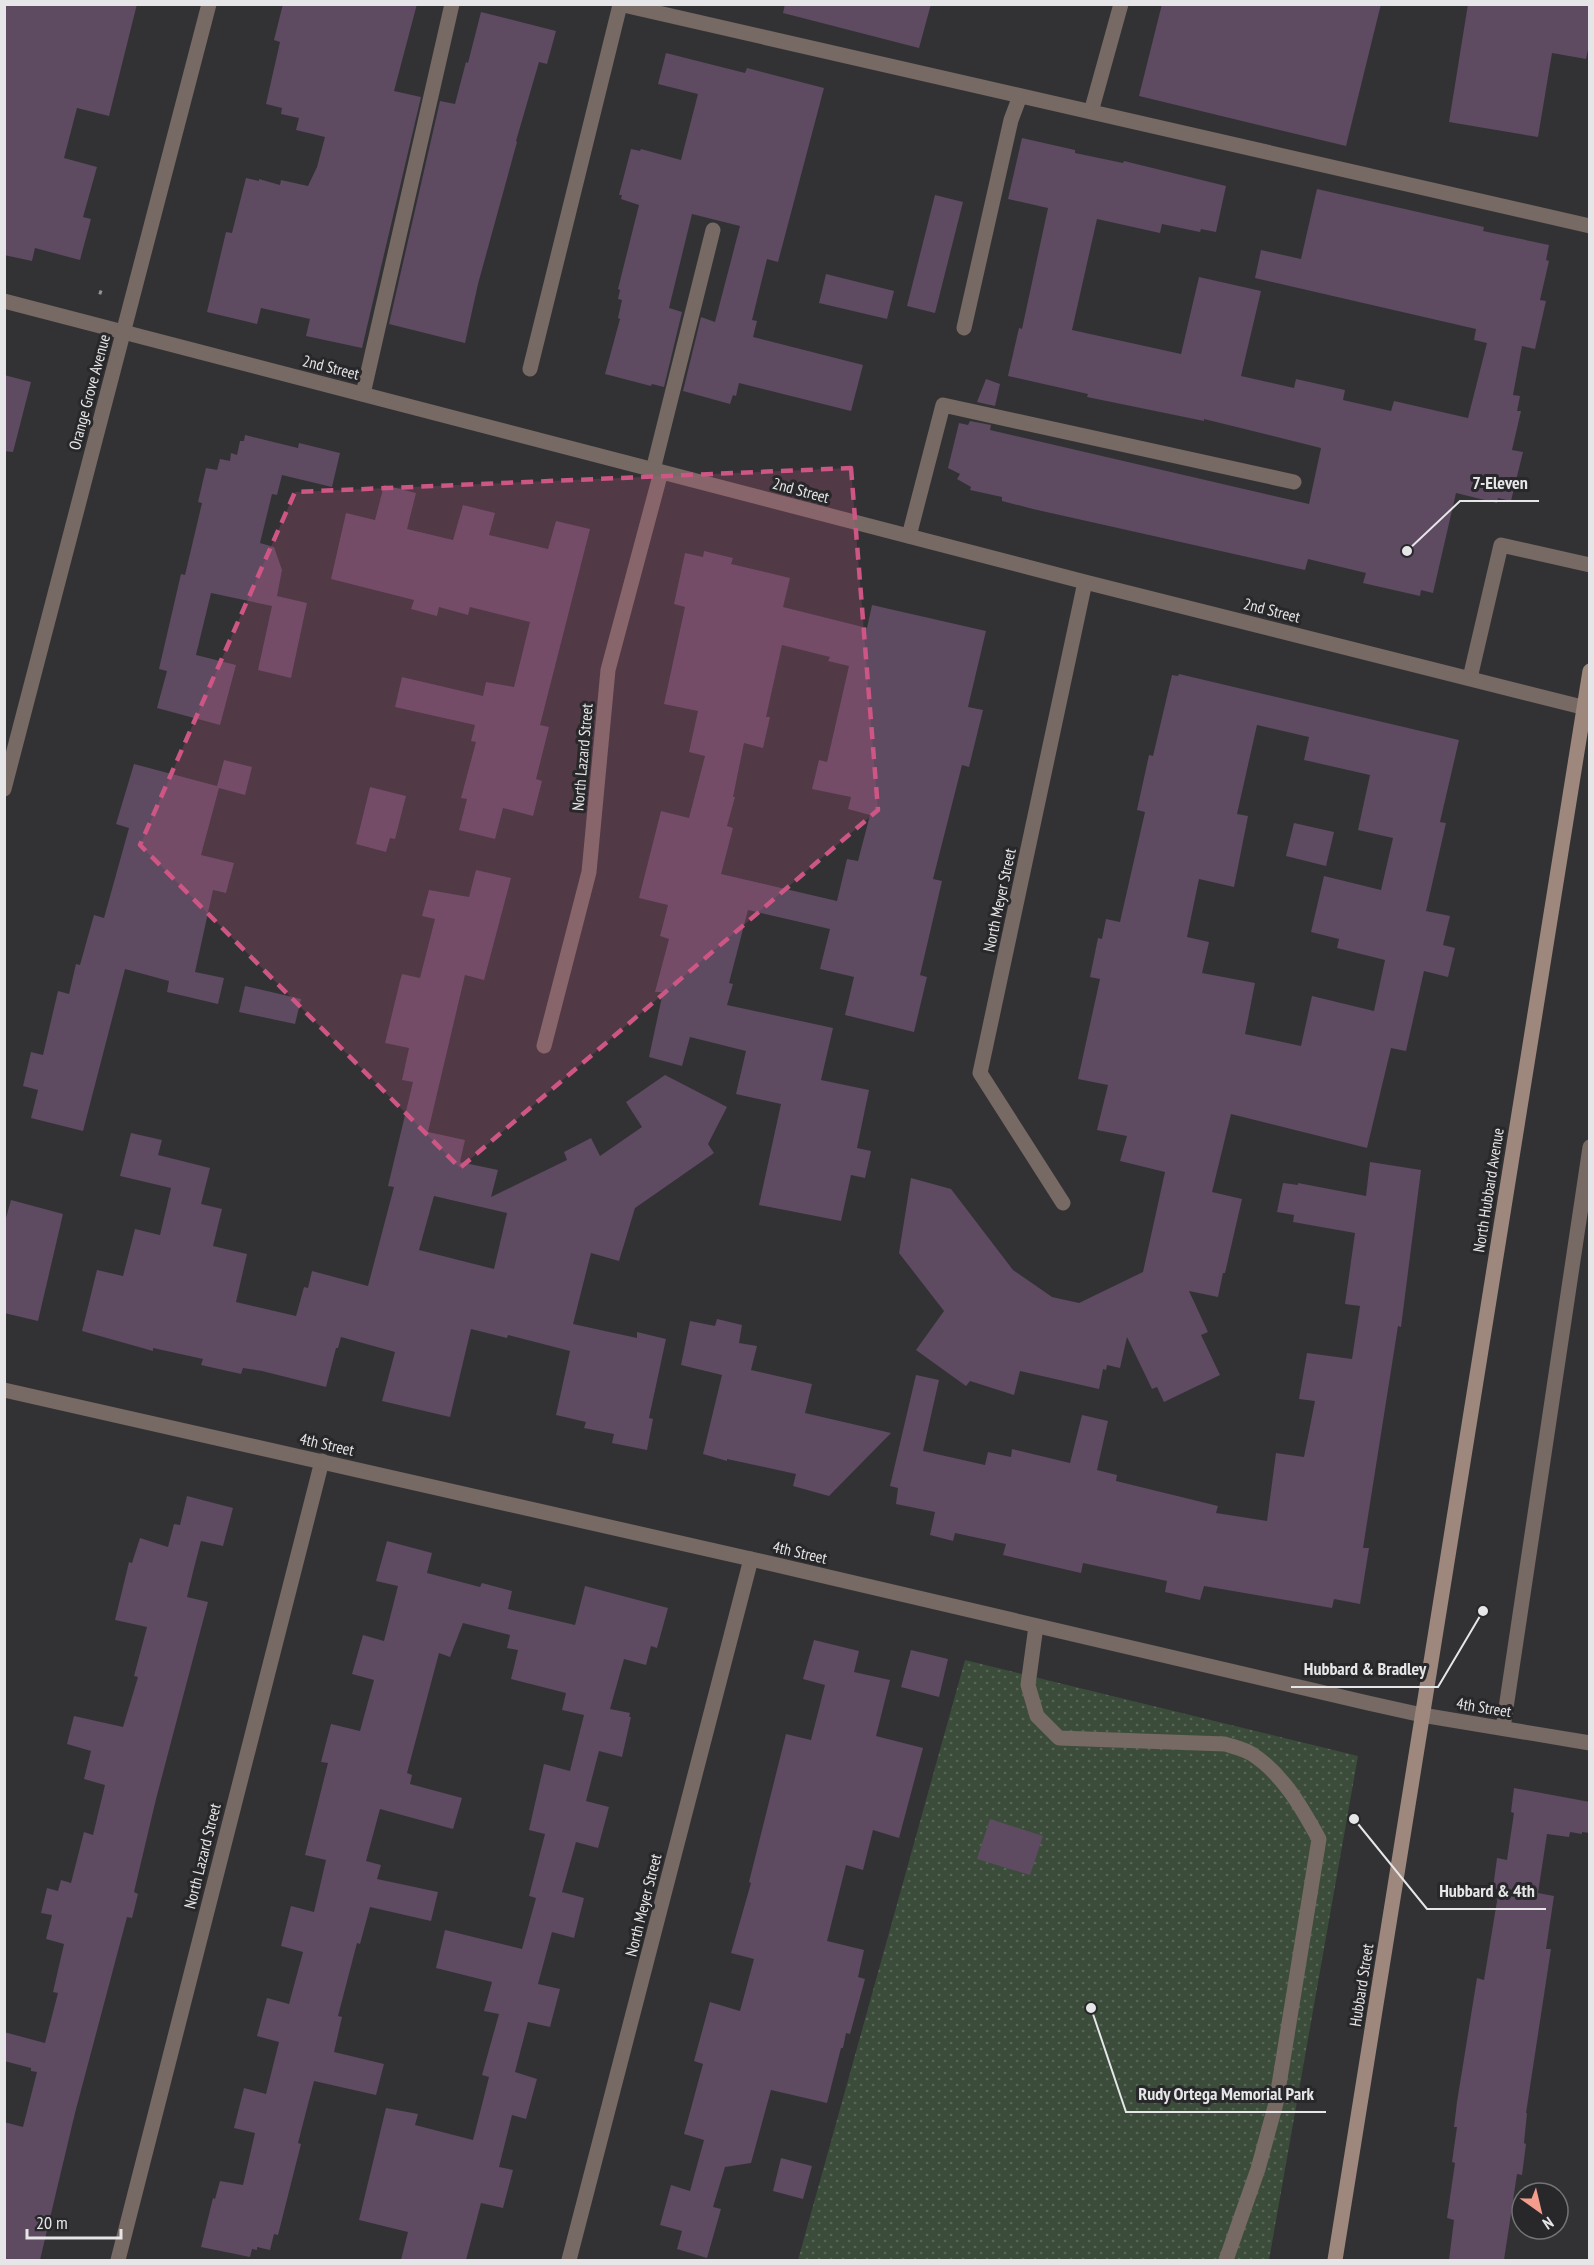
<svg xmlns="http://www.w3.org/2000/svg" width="1594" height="2265" font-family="'PT Sans Narrow',sans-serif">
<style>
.park{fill:url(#park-dots)}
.building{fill:#5e4a61;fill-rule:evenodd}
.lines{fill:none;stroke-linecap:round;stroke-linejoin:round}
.path{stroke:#939395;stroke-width:4;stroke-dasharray:3 4.5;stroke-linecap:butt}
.service{stroke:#776963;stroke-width:15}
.minor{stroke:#776963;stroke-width:15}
.tertiary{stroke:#776963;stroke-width:15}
.secondary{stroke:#9e887e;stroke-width:15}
.marked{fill:#cd5685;fill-opacity:0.2;stroke:#cd5685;stroke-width:4.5;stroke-dasharray:12 8;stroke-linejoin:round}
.labels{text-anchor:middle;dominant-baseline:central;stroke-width:6;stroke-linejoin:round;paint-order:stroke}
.street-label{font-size:16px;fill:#e6e6e8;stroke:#28282b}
.leader{fill:none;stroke:#e6e6e8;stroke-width:2}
.callout-dot{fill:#e6e6e8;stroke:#28282b;stroke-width:2}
.callout-label{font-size:18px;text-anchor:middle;font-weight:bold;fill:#e6e6e8;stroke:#28282b;stroke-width:6;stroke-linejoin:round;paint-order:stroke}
</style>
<defs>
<pattern id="park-dots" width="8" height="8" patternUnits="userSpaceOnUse" patternTransform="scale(1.5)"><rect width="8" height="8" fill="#3b4c3b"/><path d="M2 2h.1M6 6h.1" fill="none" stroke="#576657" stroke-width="1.8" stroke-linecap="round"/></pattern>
</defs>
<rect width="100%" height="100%" fill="#323235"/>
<!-- park -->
<path class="park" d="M 965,1660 L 1358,1756 L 1269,2260 L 798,2260 Z"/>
<!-- building -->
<path class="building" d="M 4,4 L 137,4 L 109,116 L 77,108 L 64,158 L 97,167 L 83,217 L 91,219 L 80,260 L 35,248 L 32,261 L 4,255 Z
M 283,4 L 417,4 L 394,91 L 421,97 L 362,348 L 306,336 L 310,319 L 261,308 L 257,324 L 207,312 L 226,232 L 232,233 L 246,178 L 259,181 L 259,179 L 280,185 L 281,180 L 308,186 L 317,167 L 325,137 L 296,130 L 299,118 L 281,114 L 282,108 L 266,104 L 280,42 L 274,40 Z
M 785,4 L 931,4 L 919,48 L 783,13 Z
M 1162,4 L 1381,4 L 1346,146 L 1139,96 Z
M 1468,4 L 1590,4 L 1590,40 L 1586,59 L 1552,53 L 1538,137 L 1449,122 Z
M 481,12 L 556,31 L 547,64 L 539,62 L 516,141 L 517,142 L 478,284 L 465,343 L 389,324 L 440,101 L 455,104 L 466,62 L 468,63 Z
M 666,53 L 745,73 L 747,68 L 824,88 L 778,262 L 767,259 L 752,320 L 757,321 L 753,337 L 863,365 L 851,411 L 739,383 L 736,396 L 733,395 L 730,404 L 683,391 L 701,317 L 715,322 L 740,226 L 692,214 L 669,308 L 682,312 L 664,387 L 652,384 L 651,386 L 605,374 L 620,319 L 618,318 L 622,300 L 618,299 L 620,290 L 618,289 L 639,205 L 621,199 L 622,195 L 619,195 L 631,149 L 640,151 L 641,149 L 681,160 L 698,94 L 658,84 Z
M 1022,138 L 1075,150 L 1075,153 L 1123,163 L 1124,161 L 1226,186 L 1216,232 L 1201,229 L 1200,232 L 1162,224 L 1160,233 L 1097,219 L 1072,330 L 1181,354 L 1199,277 L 1261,291 L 1241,376 L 1294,388 L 1296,379 L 1345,390 L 1343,400 L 1391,411 L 1394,401 L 1468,418 L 1487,343 L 1474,340 L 1476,329 L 1255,278 L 1261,250 L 1301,259 L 1317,189 L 1484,227 L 1483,231 L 1549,245 L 1546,260 L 1549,261 L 1540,300 L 1546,301 L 1535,349 L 1522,346 L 1513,395 L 1520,396 L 1517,411 L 1521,411 L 1512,450 L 1523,452 L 1511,501 L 1498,498 L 1497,503 L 1456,493 L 1433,593 L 1421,590 L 1420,596 L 1363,583 L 1366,573 L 1308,559 L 1305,570 L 1033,509 L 1002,501 L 1002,497 L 970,490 L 971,487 L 957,479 L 960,474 L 948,468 L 959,423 L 968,425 L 970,421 L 991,425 L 990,430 L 1309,504 L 1321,448 L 1204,419 L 1204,421 L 1087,397 L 1088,394 L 1008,376 L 1019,328 L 1022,329 L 1048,208 L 1008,199 Z
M 935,195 L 963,202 L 935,313 L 907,306 Z
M 826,274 L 894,291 L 887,319 L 819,303 Z
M 4,375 L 31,382 L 13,452 L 4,451 Z
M 986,379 L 1000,384 L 995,406 L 977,402 Z
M 245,435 L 298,448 L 299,443 L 340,453 L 332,487 L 282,475 L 277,495 L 272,494 L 260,543 L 274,547 L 282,570 L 277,596 L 307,603 L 291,678 L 258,670 L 272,606 L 211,593 L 196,655 L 236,665 L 220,725 L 157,708 L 167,671 L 159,669 L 181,574 L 185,575 L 202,503 L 198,502 L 206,468 L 217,470 L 220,459 L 230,461 L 231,453 L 237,455 L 240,441 L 244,441 Z
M 384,485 L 416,493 L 407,529 L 453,540 L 463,505 L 495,513 L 489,535 L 548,549 L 556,521 L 590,529 L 540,725 L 549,727 L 536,779 L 542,781 L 533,816 L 503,808 L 495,839 L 459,830 L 467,799 L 461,798 L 476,742 L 471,741 L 475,725 L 395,707 L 402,677 L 483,696 L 486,682 L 514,687 L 530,622 L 470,607 L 468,615 L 439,607 L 437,616 L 411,609 L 414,600 L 331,579 L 346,513 L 375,520 Z
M 704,551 L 733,558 L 731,564 L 790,578 L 783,607 L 867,628 L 872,605 L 986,631 L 968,707 L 983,710 L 969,767 L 962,765 L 933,879 L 942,881 L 920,975 L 927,977 L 914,1032 L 845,1015 L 854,977 L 820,969 L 830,929 L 748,910 L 729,983 L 733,984 L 727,1005 L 833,1028 L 821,1080 L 869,1090 L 857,1148 L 871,1151 L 865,1178 L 851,1175 L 841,1221 L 759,1205 L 781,1104 L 736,1094 L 746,1051 L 690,1037 L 682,1066 L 649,1057 L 663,992 L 655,992 L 669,939 L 660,936 L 668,905 L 639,898 L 661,811 L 689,818 L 705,756 L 689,752 L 698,711 L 664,704 L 685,607 L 674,604 L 685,553 L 703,557 ZM 782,645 L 830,657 L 828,661 L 849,666 L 827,762 L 819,760 L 812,789 L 851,797 L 848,809 L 870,815 L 858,861 L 847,859 L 837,901 L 721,874 L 733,828 L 727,826 L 735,797 L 733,797 L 744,743 L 763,748 L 770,717 L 766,717 Z
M 1179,674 L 1459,740 L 1440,822 L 1446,823 L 1426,911 L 1450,916 L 1443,945 L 1455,948 L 1448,977 L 1424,971 L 1406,1051 L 1391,1048 L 1367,1148 L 1231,1114 L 1212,1192 L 1242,1199 L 1225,1273 L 1223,1273 L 1218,1297 L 1189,1291 L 1208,1332 L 1201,1335 L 1220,1375 L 1164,1402 L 1157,1387 L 1152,1389 L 1127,1337 L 1120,1368 L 1107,1365 L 1106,1370 L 1103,1369 L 1099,1389 L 1020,1371 L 1014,1395 L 970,1381 L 966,1386 L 916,1350 L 944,1311 L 899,1253 L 911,1178 L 951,1189 L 1013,1270 L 1052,1297 L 1079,1303 L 1143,1272 L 1165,1172 L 1120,1161 L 1127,1136 L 1097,1130 L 1108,1085 L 1078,1079 L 1100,979 L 1090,977 L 1098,938 L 1102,939 L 1106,919 L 1120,922 L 1145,812 L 1137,810 L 1149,755 L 1153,756 L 1172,675 L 1178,676 ZM 1257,725 L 1309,737 L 1304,760 L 1370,775 L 1358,830 L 1393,838 L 1381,890 L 1324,876 L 1311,932 L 1339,939 L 1337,948 L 1385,960 L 1374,1011 L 1312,996 L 1301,1046 L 1245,1034 L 1255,983 L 1202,973 L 1209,942 L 1187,937 L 1199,879 L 1234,887 L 1248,816 L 1237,814 Z
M 224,760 L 252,767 L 245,795 L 219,788 L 201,855 L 234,863 L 226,893 L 213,890 L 195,972 L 224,978 L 218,1004 L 167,992 L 169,981 L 125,969 L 83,1131 L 31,1118 L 38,1090 L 23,1086 L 31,1052 L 43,1055 L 58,991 L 69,994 L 76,964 L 80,965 L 94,915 L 104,918 L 129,828 L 116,824 L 134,764 L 217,786 Z
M 370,787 L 406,796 L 395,839 L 390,838 L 386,852 L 356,844 Z
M 1294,823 L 1334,832 L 1326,866 L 1286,856 Z
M 476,870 L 511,878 L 484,980 L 465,975 L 428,1132 L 465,1140 L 460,1162 L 498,1170 L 491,1197 L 567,1160 L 564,1152 L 591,1138 L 600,1156 L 642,1127 L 626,1102 L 665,1075 L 727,1107 L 708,1144 L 714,1153 L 635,1208 L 619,1261 L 591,1253 L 573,1324 L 637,1338 L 637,1332 L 666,1339 L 649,1418 L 653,1419 L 647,1450 L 612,1443 L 614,1434 L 584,1428 L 586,1422 L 556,1415 L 570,1351 L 508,1335 L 507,1338 L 471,1329 L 450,1417 L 382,1401 L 395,1352 L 341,1337 L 338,1348 L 336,1348 L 326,1387 L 262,1371 L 243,1368 L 241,1374 L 201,1365 L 203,1359 L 153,1348 L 153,1351 L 82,1331 L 97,1270 L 123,1276 L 135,1229 L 160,1235 L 171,1188 L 120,1176 L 131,1133 L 162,1140 L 158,1155 L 210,1168 L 201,1204 L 222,1209 L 213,1246 L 247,1254 L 236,1302 L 296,1316 L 304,1287 L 308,1288 L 312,1271 L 368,1286 L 394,1187 L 388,1186 L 413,1082 L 402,1080 L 409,1048 L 385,1043 L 400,981 L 402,974 L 420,978 L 435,919 L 422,916 L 429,890 L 469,897 ZM 434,1196 L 507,1213 L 494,1269 L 419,1250 Z
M 245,986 L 301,999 L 295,1024 L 239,1012 Z
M 1370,1162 L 1421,1170 L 1401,1327 L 1398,1326 L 1363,1548 L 1369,1548 L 1360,1604 L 1334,1599 L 1332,1608 L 1204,1586 L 1200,1600 L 1165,1592 L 1167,1581 L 1083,1563 L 1081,1573 L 1003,1555 L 1006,1544 L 955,1533 L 953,1541 L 930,1535 L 935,1512 L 896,1504 L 898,1488 L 890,1486 L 916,1375 L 939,1380 L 923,1451 L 985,1465 L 988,1452 L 1011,1457 L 1012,1449 L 1070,1463 L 1082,1415 L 1108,1421 L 1097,1470 L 1117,1475 L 1116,1481 L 1218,1506 L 1216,1513 L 1267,1521 L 1276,1453 L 1304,1457 L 1315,1401 L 1299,1399 L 1307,1353 L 1352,1359 L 1360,1306 L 1345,1304 L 1355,1233 L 1293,1222 L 1294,1215 L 1277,1212 L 1283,1183 L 1298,1185 L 1298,1183 L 1366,1196 Z
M 11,1200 L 63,1214 L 38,1321 L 4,1313 L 4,1225 Z
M 717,1319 L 742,1325 L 739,1343 L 757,1346 L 751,1370 L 812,1384 L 805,1413 L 891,1433 L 829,1496 L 793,1486 L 796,1474 L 727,1459 L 727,1461 L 703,1454 L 722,1375 L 681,1365 L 690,1321 L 715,1326 Z
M 187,1496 L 233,1508 L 223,1546 L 201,1541 L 193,1572 L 187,1597 L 208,1602 L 156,1799 L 134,1892 L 138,1894 L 132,1918 L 127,1917 L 75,2113 L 40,2260 L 4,2260 L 4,2122 L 23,2127 L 37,2072 L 31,2071 L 31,2068 L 4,2061 L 4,2032 L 45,2043 L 58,1993 L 53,1992 L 64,1944 L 46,1939 L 52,1915 L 41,1913 L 47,1888 L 58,1891 L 61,1880 L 71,1883 L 84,1832 L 93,1835 L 105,1785 L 84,1779 L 91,1751 L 67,1744 L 74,1716 L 123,1727 L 138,1677 L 134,1676 L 147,1627 L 115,1620 L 129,1562 L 132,1563 L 140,1538 L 168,1547 L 174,1524 L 180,1525 Z
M 387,1541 L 432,1553 L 427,1573 L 480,1587 L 482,1583 L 512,1591 L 508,1609 L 575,1625 L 585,1586 L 668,1608 L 657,1648 L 651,1646 L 646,1665 L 624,1659 L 610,1709 L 630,1713 L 629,1717 L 631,1717 L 622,1757 L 599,1751 L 586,1801 L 609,1807 L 598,1848 L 576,1842 L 562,1892 L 584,1898 L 574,1938 L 552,1932 L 538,1984 L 560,1989 L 550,2027 L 528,2022 L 515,2072 L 537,2079 L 526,2119 L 512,2115 L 499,2167 L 513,2170 L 503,2208 L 481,2203 L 466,2260 L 401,2260 L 408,2232 L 359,2220 L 386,2108 L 418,2114 L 415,2125 L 473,2140 L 489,2077 L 482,2075 L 499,2014 L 484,2011 L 492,1982 L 436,1968 L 445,1930 L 522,1949 L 536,1898 L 529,1896 L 545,1834 L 529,1830 L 544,1764 L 570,1771 L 584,1715 L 562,1710 L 566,1693 L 511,1679 L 518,1650 L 507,1648 L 510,1635 L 463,1623 L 450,1657 L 439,1653 L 407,1773 L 412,1775 L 410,1784 L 462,1798 L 453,1829 L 380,1809 L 366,1861 L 381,1865 L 377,1879 L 438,1892 L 431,1921 L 370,1907 L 360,1944 L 357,1943 L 338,2016 L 342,2017 L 334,2052 L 384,2064 L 376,2095 L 314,2081 L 298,2143 L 301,2144 L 278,2235 L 274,2234 L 270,2250 L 257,2247 L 257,2250 L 252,2249 L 250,2257 L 201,2247 L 213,2198 L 215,2199 L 220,2181 L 243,2185 L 255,2133 L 234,2128 L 244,2088 L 266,2094 L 279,2042 L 257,2036 L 267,1998 L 289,2004 L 303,1952 L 281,1946 L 291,1906 L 314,1912 L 326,1860 L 305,1855 L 328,1763 L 321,1762 L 331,1724 L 360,1731 L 374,1680 L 352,1674 L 363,1635 L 384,1641 L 398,1586 L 376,1581 Z
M 814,1640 L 859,1651 L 854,1672 L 890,1680 L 876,1736 L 923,1748 L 899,1838 L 873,1830 L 863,1870 L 846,1865 L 827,1941 L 864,1950 L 858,1977 L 865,1979 L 850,2034 L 846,2033 L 843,2048 L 841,2048 L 827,2103 L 771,2090 L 751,2163 L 725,2167 L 713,2207 L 721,2209 L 707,2258 L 677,2249 L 682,2231 L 660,2225 L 671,2185 L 690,2191 L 704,2140 L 684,2134 L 703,2064 L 694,2061 L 710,2002 L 740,2011 L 754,1959 L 731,1953 L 751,1883 L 749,1882 L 786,1734 L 811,1740 L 825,1685 L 803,1679 Z
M 911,1650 L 948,1659 L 939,1697 L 901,1687 Z
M 1514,1788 L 1590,1802 L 1590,1833 L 1582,1832 L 1582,1834 L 1570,1832 L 1569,1837 L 1547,1834 L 1538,1893 L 1554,1896 L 1546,1949 L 1551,1949 L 1526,2113 L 1527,2113 L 1524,2143 L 1526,2144 L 1522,2175 L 1517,2174 L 1504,2260 L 1449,2260 L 1454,2220 L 1447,2218 L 1455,2163 L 1452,2162 L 1457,2127 L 1454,2127 L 1457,2102 L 1477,1978 L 1484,1980 L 1499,1889 L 1493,1888 L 1497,1858 L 1507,1860 L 1514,1813 L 1511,1812 Z
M 990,1819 L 1043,1836 L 1030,1875 L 977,1859 Z
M 781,2158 L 812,2166 L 803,2199 L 773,2191 Z"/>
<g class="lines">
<!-- path -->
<path class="path" d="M 99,292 L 105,294"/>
<!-- service -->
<path class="service" d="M 619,4 L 1590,226
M 1091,112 L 1121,4
M 964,328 L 1011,120 L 1020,96
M 530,369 L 620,5
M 363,394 L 452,4
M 653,470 L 713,230
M 909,536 L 943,405 L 1294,482
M 1470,678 L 1501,545 L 1590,565
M 1036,1626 L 1028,1685 L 1037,1716 L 1059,1738 L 1225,1744 C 1234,1747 1244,1749 1252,1754 C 1283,1774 1302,1808 1319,1839 L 1276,2103 L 1258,2169 L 1226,2260
M 1503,1728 L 1590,1147"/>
<!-- minor -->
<path class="minor" d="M 4,301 L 1085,582 L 1590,709
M 544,1046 L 589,872 L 608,670 L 661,472
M 1063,1203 L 980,1073 L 1085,582
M 118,2260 L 322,1461
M 569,2260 L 751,1559"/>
<!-- tertiary -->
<path class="tertiary" d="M 4,789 L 209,4
M 4,1390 L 751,1559 L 1368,1703 L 1422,1715 L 1590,1743"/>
<!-- secondary -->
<path class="secondary" d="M 1335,2260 L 1590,671"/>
</g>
<!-- marked area -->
<path class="marked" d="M 851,468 L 878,810 L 460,1168 L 140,845 L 295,492 Z"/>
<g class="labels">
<!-- street labels -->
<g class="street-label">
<text transform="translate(331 367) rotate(14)">2nd Street</text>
<text transform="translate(89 392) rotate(-75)">Orange Grove Avenue</text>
<text transform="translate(801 490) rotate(15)">2nd Street</text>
<text transform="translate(1272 610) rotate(14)">2nd Street</text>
<text transform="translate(582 757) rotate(-85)">North Lazard Street</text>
<text transform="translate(999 900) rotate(-78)">North Meyer Street</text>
<text transform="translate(1488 1190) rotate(-81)">North Hubbard Avenue</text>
<text transform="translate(327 1444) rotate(13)">4th Street</text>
<text transform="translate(800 1552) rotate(13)">4th Street</text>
<text transform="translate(1484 1707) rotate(9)">4th Street</text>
<text transform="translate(202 1856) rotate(-76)">North Lazard Street</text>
<text transform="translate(643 1905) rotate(-76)">North Meyer Street</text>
<text transform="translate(1361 1985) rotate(-81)">Hubbard Street</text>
</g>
</g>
<!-- callouts -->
<path class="leader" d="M1407 551L1460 501H1539M1483 1611L1438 1687H1291M1354 1819L1427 1909H1546M1091 2008L1126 2112H1326"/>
<g class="callout-dot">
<circle cx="1407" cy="551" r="6"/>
<circle cx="1483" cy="1611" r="6"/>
<circle cx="1354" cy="1819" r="6"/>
<circle cx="1091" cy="2008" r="6"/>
</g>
<g class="callout-label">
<text x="1500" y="489">7-Eleven</text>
<text x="1365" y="1675">Hubbard &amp; Bradley</text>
<text x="1487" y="1897">Hubbard &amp; 4th</text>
<text x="1226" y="2100">Rudy Ortega Memorial Park</text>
</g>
<!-- border -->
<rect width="1594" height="2265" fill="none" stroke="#e6e6e8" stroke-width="12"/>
<!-- north arrow -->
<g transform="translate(1540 2211) rotate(146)"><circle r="28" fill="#28282b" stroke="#747477" stroke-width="1.5"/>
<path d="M0-4.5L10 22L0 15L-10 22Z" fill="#f49d8c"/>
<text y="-9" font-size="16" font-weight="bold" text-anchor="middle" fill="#e6e6e8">N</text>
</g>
<!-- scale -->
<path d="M27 2229v9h94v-9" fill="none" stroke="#e6e6e8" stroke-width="3"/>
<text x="36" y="2229" font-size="18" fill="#e6e6e8" stroke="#28282b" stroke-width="4.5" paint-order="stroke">20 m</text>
</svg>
